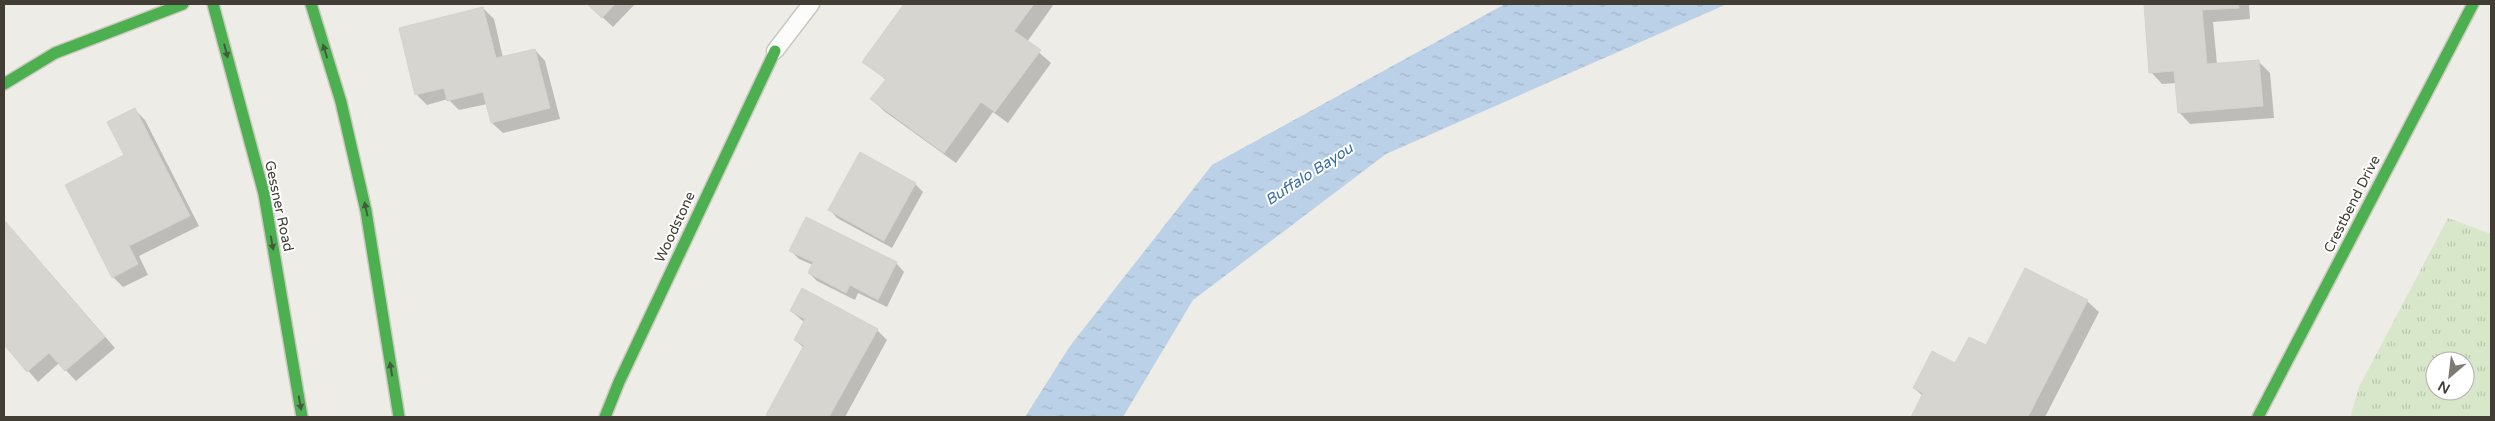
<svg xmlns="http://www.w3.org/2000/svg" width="2495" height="421" font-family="'Varela Round',sans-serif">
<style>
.grass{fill:url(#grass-tufts);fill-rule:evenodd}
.water{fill:url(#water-ripples)}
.shadow{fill:#0003}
.building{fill:#d7d5d0;stroke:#d5d3cd}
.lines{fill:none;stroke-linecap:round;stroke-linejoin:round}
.lane-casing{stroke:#c9c8c3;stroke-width:19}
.fast-casing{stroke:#ccc9be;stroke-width:14}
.lane{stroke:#fcfcfb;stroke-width:16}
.fast{stroke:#4caf50;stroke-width:11}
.oneway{fill:#445a3c}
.labels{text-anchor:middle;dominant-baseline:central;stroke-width:4;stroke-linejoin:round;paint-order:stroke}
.street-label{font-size:14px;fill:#423e35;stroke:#fff}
.water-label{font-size:15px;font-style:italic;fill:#396ca2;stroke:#fff}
</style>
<defs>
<pattern id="grass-tufts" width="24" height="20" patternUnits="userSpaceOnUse" patternTransform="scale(1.25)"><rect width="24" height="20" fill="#d8e6c9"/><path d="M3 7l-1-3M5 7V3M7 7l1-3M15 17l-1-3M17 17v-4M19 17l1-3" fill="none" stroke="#bbc6ad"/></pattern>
<pattern id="water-ripples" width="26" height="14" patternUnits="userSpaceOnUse" patternTransform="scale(1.25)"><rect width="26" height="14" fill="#bbd1e8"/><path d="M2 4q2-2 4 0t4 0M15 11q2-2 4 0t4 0" fill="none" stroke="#a2b4c8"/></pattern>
</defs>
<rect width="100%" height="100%" fill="#edece7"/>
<!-- grass -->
<path class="grass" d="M 2448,218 L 2491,234 L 2491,417 L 2350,417 L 2359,387 ZM 2435,361 L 2465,361 L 2465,391 L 2435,391 Z"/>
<!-- water -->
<path class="water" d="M 1505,4 L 1727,4 L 1386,154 L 1193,300 L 1123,417 L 1025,417 L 1070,346 L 1212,165 Z"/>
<!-- shadow -->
<path class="shadow" d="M 588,4 L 635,4 L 613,27 Z
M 906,4 L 1054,4 L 1027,42 L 1051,63 L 1008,123 L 993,112 L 956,163 L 884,111 L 872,99 L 886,80 L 864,61 Z
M 2145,4 L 2249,4 L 2250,19 L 2213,22 L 2217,64 L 2259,62 L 2270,73 L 2274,118 L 2190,124 L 2179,112 L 2176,83 L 2162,84 L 2151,72 Z
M 483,8 L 494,19 L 503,58 L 535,50 L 545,61 L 560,119 L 503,133 L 492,123 L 487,104 L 459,110 L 448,99 L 427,105 L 416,94 Z
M 134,109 L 145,120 L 199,226 L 139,256 L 148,275 L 123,287 L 113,277 L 125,155 Z
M 915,184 L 923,192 L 892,248 L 837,218 L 829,209 Z
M 4,220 L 115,348 L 76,381 L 59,363 L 38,382 L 4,343 Z
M 791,251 L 896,263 L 904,272 L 887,307 L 858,293 L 855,300 L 817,281 L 809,273 L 813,265 L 799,259 Z
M 2087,301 L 2099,312 L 2045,417 L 1912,417 L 1923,396 L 1914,388 L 1986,346 Z
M 791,311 L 877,330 L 887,340 L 845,417 L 771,417 L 768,414 L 804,348 L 795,340 L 804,322 Z"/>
<!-- building -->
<path class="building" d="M 587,4 L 615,4 L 602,18 Z
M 904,4 L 1034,4 L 1014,31 L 1041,50 L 995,112 L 981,102 L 944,153 L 870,99 L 886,79 L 862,62 Z
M 2144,4 L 2238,4 L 2239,8 L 2202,10 L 2207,64 L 2259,60 L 2263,106 L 2178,113 L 2174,71 L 2149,73 Z
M 483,7 L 496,58 L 535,49 L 550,108 L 491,123 L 483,92 L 447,101 L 444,88 L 415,95 L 399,28 Z
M 135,108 L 190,216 L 129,246 L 138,264 L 112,278 L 65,185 L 124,155 L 107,122 Z
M 860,152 L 916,183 L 884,241 L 828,210 Z
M 806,217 L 897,262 L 878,300 L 850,285 L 846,293 L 808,273 L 813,262 L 789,251 Z
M 4,220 L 105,337 L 65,371 L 49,353 L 27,372 L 4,345 Z
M 2025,268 L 2088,300 L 2028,417 L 1911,417 L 1923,393 L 1913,388 L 1932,351 L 1955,363 L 1969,337 L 1986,345 Z
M 802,288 L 878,329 L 829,417 L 771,417 L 766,415 L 804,345 L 794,340 L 805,319 L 790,311 Z"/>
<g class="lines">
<defs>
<path id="lane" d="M 775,51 L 811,4"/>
<path id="fast" d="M 213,4 L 264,194 L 302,417
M 311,4 L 341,102 L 366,211 L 399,417
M 4,84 L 55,53 L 183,4
M 605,417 L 619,382 L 775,51
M 2258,417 L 2473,4"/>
</defs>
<!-- lane casing -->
<use href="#lane" class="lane-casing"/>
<!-- fast casing -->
<use href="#fast" class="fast-casing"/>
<!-- lane -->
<use href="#lane" class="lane"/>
<!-- fast -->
<use href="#fast" class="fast"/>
</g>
<!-- one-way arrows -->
<defs><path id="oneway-solid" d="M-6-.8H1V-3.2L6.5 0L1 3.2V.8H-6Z" transform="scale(1.25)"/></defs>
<g class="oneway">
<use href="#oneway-solid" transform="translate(226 51) rotate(75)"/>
<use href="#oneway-solid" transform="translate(325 51) rotate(-107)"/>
<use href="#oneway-solid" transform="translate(366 209) rotate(-102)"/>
<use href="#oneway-solid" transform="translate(272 243) rotate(80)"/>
<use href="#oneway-solid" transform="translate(391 369) rotate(-99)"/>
<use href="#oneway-solid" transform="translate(300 403) rotate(80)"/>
</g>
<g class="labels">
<!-- street labels -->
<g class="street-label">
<text transform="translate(2352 204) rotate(-63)">Crestbend Drive</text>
<text transform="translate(279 206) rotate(78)">Gessner Road</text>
<text transform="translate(675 227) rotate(-65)">Woodstone</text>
</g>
<!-- water labels -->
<g class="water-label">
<text transform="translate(1309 174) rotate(-33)">Buffalo Bayou</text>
</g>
</g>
<!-- border -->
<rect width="2495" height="421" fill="none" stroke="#423e35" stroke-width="10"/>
<!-- north arrow -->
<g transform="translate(2450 376) rotate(208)"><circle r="24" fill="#ffffff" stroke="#b3b2ae"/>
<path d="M0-4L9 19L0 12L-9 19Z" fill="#7e7b73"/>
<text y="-8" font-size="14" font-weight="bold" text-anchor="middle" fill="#423e35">N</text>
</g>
</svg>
